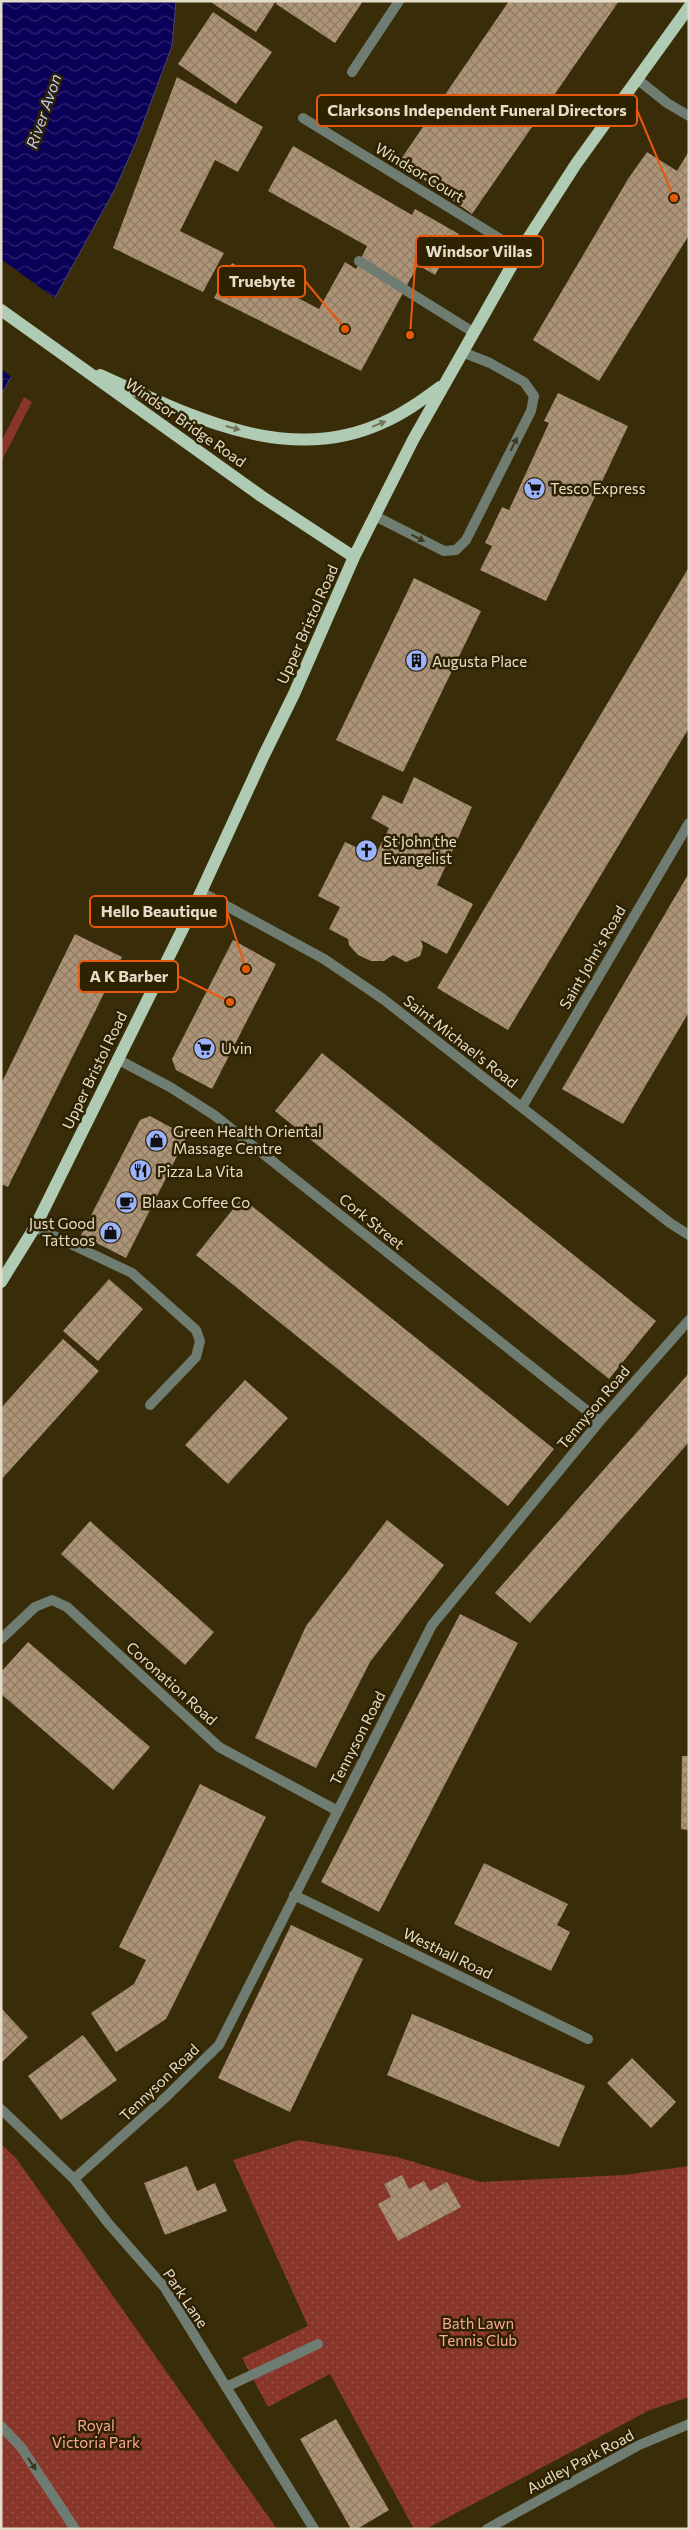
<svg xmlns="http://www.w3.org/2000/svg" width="690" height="2530" font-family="Commissioner,sans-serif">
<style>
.grass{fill:#89362a}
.park{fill:url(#park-dots)}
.water{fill:url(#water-waves);stroke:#4b427a}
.pier{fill:#382c09}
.building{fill:url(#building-cross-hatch)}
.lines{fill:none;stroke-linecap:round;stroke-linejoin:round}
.lane{stroke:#6f7c71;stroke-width:10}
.street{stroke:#6f7c71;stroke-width:10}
.primary{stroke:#afcbb4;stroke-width:12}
.oneway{fill:#6e765a}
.oneway2{fill:#3e381c}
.labels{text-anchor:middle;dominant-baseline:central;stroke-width:5;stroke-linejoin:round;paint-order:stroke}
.street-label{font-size:15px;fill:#e4ddca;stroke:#2e2200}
.poi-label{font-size:15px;fill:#e4ddca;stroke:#2e2200;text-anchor:start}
.park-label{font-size:15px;fill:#fca899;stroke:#2e2200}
.water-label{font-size:16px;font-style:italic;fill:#bbcbfa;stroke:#2e2200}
.leader{fill:none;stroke:#e8590c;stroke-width:2}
.callout-dot{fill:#e8590c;stroke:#2e2200;stroke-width:2}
.callout{fill:#2e2200;stroke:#e8590c;stroke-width:2}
.callout-label{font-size:16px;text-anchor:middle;font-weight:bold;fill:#e4ddca}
</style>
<defs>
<pattern id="park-dots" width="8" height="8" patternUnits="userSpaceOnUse" patternTransform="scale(1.25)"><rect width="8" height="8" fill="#89362a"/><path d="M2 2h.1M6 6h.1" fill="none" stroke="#9a5348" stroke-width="1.8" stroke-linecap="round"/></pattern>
<pattern id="water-waves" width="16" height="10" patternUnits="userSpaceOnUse" patternTransform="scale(1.25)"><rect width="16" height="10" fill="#0a0057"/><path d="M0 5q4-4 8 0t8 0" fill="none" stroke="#2e256e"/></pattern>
<pattern id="building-cross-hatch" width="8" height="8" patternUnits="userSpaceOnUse" patternTransform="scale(1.25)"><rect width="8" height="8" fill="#ae9476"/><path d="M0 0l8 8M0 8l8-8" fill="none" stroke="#8e7b65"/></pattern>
</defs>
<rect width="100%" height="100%" fill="#382c09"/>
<!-- grass -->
<path class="grass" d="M 24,397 L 32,402 L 1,462 L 1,442 Z"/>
<!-- park -->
<path class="park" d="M 299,2140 L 397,2157 L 480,2182 L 624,2175 L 689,2166 L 689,2397 L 650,2410 L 426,2529 L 414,2529 L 330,2374 L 268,2407 L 242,2358 L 308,2326 L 233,2160 Z
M 1,2144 L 16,2158 L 277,2529 L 1,2529 Z"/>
<!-- water -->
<path class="water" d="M 1,1 L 176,1 L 172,46 L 136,142 L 115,189 L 1,395 Z"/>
<!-- pier -->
<path class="pier" d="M 1,259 L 57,300 L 13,378 L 1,369 Z"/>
<!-- building -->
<path class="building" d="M 209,1 L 276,1 L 256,32 Z
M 277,1 L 363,1 L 335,43 L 276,4 Z
M 509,1 L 619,1 L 472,214 L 399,162 Z
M 213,12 L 272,52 L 236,104 L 178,64 Z
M 177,77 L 263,127 L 238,172 L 215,160 L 180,231 L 224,253 L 203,292 L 113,248 Z
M 293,146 L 412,215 L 415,209 L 459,234 L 435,275 L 418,265 L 361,371 L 214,298 L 232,263 L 319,309 L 345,262 L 356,269 L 367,246 L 268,191 Z
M 689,151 L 689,235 L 599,381 L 533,340 L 628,179 L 647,152 L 677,171 Z
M 558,393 L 628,426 L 546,601 L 480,570 L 492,546 L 485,543 L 502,507 L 509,510 L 549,423 L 544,421 Z
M 689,567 L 689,728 L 508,1030 L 437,988 Z
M 414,578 L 481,611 L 403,772 L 336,740 Z
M 414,777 L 472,807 L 437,885 L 473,904 L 447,954 L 421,940 L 423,947 L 420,956 L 406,962 L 393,955 L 384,961 L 371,961 L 358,955 L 349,945 L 348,939 L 329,929 L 340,907 L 318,896 L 345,842 L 375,856 L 389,828 L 371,818 L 383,795 L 402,804 Z
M 689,873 L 689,1012 L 623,1124 L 562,1089 Z
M 75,934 L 122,957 L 8,1187 L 1,1184 L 1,1084 Z
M 233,940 L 276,964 L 212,1089 L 176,1070 L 172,1059 Z
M 322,1053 L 656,1321 L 609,1379 L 275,1111 Z
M 150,1116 L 187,1136 L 126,1258 L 81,1235 L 140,1120 Z
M 242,1198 L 554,1449 L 508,1506 L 196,1255 Z
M 109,1279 L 143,1309 L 98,1361 L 63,1331 Z
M 63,1339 L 99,1371 L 1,1480 L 1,1408 Z
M 689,1373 L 689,1442 L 530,1623 L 495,1593 Z
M 245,1380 L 288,1418 L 228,1484 L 185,1445 Z
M 387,1520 L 444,1565 L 370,1662 L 316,1768 L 255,1738 L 306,1626 Z
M 90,1521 L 214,1632 L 185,1665 L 61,1554 Z
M 460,1614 L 518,1643 L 379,1912 L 321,1882 Z
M 28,1642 L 150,1747 L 113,1790 L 1,1694 L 1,1672 Z
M 682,1756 L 689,1756 L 689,1830 L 681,1829 Z
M 200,1784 L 266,1817 L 166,2019 L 116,2052 L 91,2013 L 134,1984 L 146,1960 L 119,1947 Z
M 484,1863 L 568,1904 L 557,1925 L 570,1932 L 551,1971 L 454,1924 Z
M 291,1925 L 363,1959 L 290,2112 L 218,2078 Z
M 1,2008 L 28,2037 L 1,2063 Z
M 412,2014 L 585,2086 L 559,2147 L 387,2075 Z
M 83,2035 L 117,2080 L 61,2120 L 28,2076 Z
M 632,2058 L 676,2102 L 651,2128 L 607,2083 Z
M 187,2166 L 197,2191 L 215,2183 L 227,2211 L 165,2235 L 144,2183 Z
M 402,2175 L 409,2189 L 424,2181 L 430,2191 L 447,2182 L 461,2207 L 398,2241 L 378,2204 L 391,2197 L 384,2184 Z
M 336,2419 L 389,2510 L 357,2529 L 351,2529 L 300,2439 Z"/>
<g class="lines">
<!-- lane -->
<path class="lane" d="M 352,72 L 399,1
M 359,261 L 473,332
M 375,516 L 444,551 L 456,550 L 466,540 L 531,411 L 534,396 L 524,382 L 490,363 L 462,352
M 226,2387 L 318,2344"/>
<!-- street -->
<path class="street" d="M 637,79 L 667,103 L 689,116
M 303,118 L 520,251
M 201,892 L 324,959 L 383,999 L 670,1223 L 689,1235
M 117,1059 L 170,1087 L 214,1115 L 600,1421
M 522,1107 L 689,823
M 35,1227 L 132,1273 L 196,1330 L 200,1341 L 196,1357 L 150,1405
M 1,1639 L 35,1607 L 52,1600 L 67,1607 L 219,1747 L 336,1810
M 294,1895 L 588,2039
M 1,2109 L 74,2179 L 108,2223 L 165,2288 L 314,2529
M 74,2179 L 166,2097 L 219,2045 L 432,1625 L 600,1421 L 689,1320
M 1,2426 L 21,2447 L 75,2529
M 487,2529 L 637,2446 L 689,2424"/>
<!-- primary -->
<path class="primary" d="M 1,310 L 261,496 L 354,557
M 100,375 C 187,414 286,467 382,423 C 403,414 421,401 440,387
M 1,1282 L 35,1227 L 201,892 L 263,757 L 294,694 L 354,557 L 413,440 L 520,251 L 576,164 L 689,7"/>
</g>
<!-- one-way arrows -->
<defs><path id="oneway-solid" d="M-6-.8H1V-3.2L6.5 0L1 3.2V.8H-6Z" transform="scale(1.25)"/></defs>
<g class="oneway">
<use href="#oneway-solid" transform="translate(379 424) rotate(-22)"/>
<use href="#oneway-solid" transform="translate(233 428) rotate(15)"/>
</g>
<g class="oneway2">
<use href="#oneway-solid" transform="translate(514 444) rotate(-63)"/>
<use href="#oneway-solid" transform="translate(418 538) rotate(27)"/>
<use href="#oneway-solid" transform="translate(32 2464) rotate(57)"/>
</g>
<!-- icons -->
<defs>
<symbol id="supermarket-disc" viewBox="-11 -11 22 22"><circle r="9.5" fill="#9db4fd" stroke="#2e2200"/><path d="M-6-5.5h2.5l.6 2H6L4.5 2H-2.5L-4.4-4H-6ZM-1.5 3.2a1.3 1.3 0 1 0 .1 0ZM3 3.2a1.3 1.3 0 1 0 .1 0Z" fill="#111"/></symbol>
<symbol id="building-disc" viewBox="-11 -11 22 22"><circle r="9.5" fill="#9db4fd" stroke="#2e2200"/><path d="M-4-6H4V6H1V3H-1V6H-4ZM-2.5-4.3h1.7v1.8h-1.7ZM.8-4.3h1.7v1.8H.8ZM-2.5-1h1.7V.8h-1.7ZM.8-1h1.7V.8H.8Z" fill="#111"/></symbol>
<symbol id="church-disc" viewBox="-11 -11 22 22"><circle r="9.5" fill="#9db4fd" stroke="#2e2200"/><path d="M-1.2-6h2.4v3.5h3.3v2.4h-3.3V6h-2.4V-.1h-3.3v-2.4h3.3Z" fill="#111"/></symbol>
<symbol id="shop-disc" viewBox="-11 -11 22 22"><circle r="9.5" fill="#9db4fd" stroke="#2e2200"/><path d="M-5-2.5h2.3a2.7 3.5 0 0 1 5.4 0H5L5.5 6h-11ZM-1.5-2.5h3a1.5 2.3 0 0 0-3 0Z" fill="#111"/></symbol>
<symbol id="restaurant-disc" viewBox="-11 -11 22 22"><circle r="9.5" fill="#9db4fd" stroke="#2e2200"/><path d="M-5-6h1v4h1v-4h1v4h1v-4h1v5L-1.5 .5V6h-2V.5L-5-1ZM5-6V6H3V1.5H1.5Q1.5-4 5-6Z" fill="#111"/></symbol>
<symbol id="cafe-disc" viewBox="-11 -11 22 22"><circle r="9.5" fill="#9db4fd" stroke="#2e2200"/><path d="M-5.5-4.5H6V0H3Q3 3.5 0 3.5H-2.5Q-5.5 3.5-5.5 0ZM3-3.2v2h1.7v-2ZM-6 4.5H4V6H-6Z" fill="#111"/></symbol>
</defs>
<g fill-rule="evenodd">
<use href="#supermarket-disc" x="522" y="476" width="25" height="25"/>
<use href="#building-disc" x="404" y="648" width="25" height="25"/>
<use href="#church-disc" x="354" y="838" width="25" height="25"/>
<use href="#supermarket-disc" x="192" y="1036" width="25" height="25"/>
<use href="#shop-disc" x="144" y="1128" width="25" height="25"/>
<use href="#restaurant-disc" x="128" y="1158" width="25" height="25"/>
<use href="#cafe-disc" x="114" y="1190" width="25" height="25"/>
<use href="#shop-disc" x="98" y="1220" width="25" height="25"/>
</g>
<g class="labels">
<!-- street labels -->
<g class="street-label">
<text transform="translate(420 172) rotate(31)">Windsor Court</text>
<text transform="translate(186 422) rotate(35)">Windsor Bridge Road</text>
<text transform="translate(307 624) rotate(-66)">Upper Bristol Road</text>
<text transform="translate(592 957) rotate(-60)">Saint John's Road</text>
<text transform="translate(461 1041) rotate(38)">Saint Michael's Road</text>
<text transform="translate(94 1070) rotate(-64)">Upper Bristol Road</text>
<text transform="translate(372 1221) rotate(39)">Cork Street</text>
<text transform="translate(593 1407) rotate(-50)">Tennyson Road</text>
<text transform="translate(172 1683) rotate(42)">Coronation Road</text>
<text transform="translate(357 1738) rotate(-63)">Tennyson Road</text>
<text transform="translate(448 1953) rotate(26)">Westhall Road</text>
<text transform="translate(159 2082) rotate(-44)">Tennyson Road</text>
<text transform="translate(186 2298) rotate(56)">Park Lane</text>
<text transform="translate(580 2461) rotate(-28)">Audley Park Road</text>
</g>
<!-- poi labels -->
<g class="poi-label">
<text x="550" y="488">Tesco Express</text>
<text x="432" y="661">Augusta Place</text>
<text x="383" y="841">St John the<tspan x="383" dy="17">Evangelist</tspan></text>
<text x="221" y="1048">Uvin</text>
<text x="173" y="1131">Green Health Oriental<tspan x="173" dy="17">Massage Centre</tspan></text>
<text x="157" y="1171">Pizza La Vita</text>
<text x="142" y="1202">Blaax Coffee Co</text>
<text x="95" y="1223" text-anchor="end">Just Good<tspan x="95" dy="17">Tattoos</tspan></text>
</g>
<!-- park labels -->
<g class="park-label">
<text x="478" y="2323">Bath Lawn<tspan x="478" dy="17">Tennis Club</tspan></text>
<text x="96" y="2425">Royal<tspan x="96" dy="17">Victoria Park</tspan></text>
</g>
<!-- water labels -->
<g class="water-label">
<text transform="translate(43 111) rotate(-71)">River Avon</text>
</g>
</g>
<!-- callouts -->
<path class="leader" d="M674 198L637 110M410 335L416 252M345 329L305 281M246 969L227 911M230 1002L178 976"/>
<g class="callout-dot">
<circle cx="674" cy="198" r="5"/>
<circle cx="410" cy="335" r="5"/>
<circle cx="345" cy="329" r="5"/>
<circle cx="246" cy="969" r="5"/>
<circle cx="230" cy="1002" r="5"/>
</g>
<g class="callout">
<rect x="317" y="95" width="320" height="31" rx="5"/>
<rect x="416" y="236" width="127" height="31" rx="5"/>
<rect x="218" y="266" width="87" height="31" rx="5"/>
<rect x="90" y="896" width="137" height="31" rx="5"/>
<rect x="79" y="961" width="99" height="31" rx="5"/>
</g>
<g class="callout-label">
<text x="477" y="116">Clarksons Independent Funeral Directors</text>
<text x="479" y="257">Windsor Villas</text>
<text x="262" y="287">Truebyte</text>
<text x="159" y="917">Hello Beautique</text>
<text x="129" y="982">A K Barber</text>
</g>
<!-- border -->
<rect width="690" height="2530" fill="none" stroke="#e4ddca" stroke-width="5"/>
</svg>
